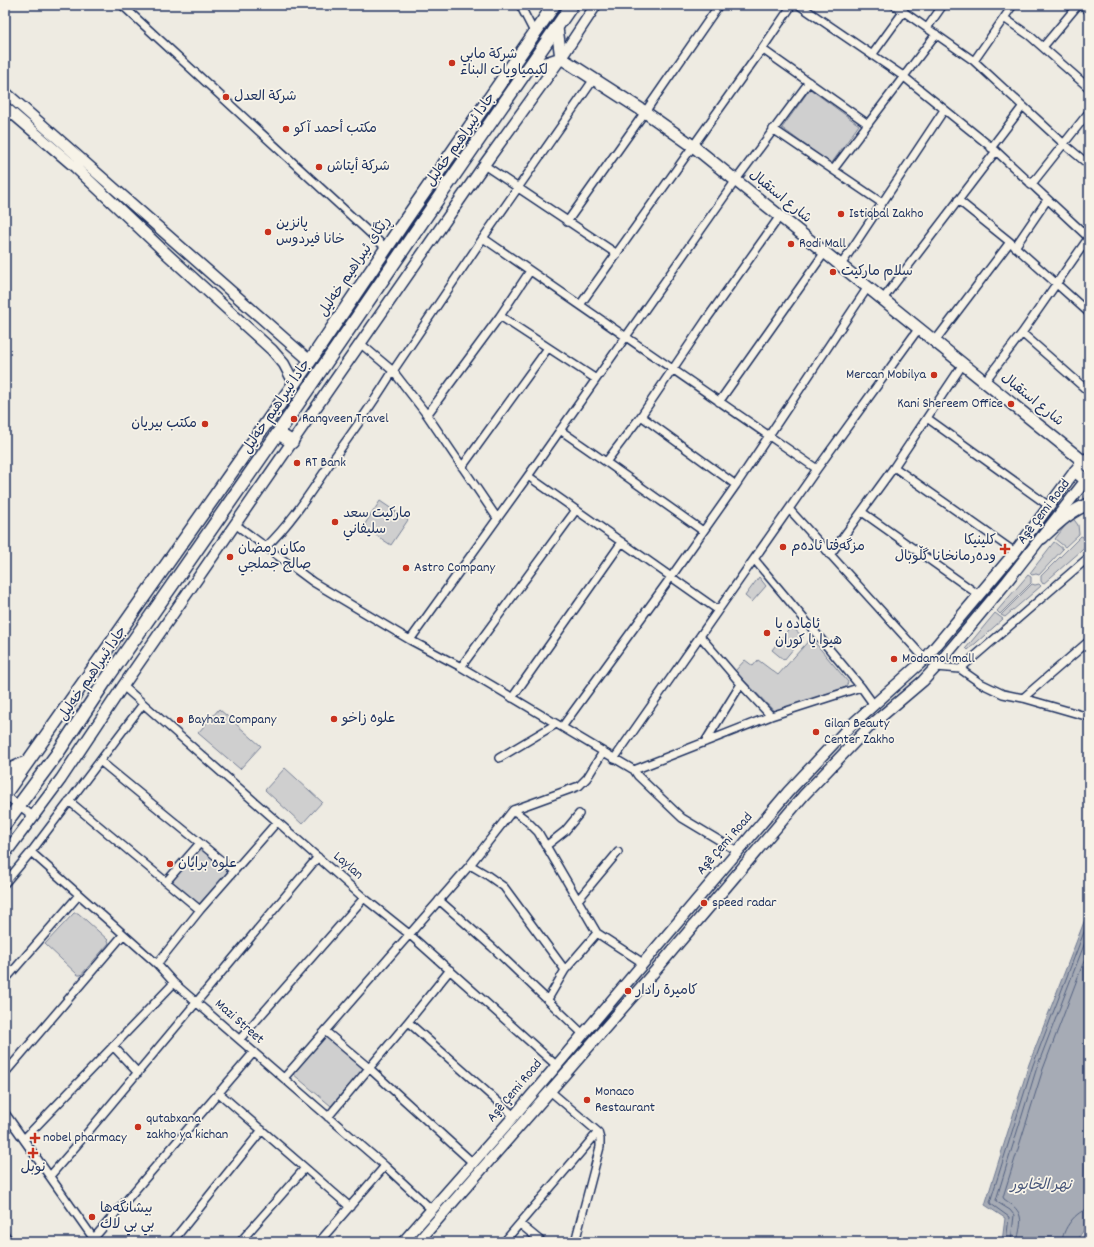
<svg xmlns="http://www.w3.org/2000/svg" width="1094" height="1247" font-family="Dekko,'Playpen Sans Arabic',sans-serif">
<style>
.green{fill:#cfcfcf;stroke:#757f96}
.water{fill:#a6abb5;stroke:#6e7992}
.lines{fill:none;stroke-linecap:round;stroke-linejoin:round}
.shore{stroke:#536181;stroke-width:1}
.street-casing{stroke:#1b2f5e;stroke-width:10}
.secondary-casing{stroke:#1b2f5e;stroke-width:13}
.primary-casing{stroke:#1b2f5e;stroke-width:14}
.highway-casing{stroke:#1b2f5e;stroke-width:15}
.street{stroke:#f7f3e8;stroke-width:7}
.secondary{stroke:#f7f3e8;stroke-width:10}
.primary{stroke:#f7f3e8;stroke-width:11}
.highway{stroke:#f7f3e8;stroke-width:12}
.poi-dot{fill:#c8321e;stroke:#f7f3e8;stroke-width:1.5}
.labels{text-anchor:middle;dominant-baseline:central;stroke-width:3.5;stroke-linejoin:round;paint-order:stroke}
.poi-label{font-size:14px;fill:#1b2f5e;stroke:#f7f3e8;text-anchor:start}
.street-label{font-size:14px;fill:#1b2f5e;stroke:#f7f3e8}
.water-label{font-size:15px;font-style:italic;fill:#455478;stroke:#f7f3e8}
</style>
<rect width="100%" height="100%" fill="#eeebe2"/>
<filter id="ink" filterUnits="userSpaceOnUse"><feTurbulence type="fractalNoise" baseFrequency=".025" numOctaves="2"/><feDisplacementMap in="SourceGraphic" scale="8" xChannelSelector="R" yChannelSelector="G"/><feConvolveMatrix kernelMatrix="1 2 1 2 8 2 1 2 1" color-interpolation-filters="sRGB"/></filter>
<g filter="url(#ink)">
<!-- green -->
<path class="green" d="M 810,89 L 859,125 L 831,164 L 782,128 Z
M 380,501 L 408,520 L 391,545 L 363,527 Z
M 1072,517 L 1078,525 L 1079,534 L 1065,547 L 1055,539 Z
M 1081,536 L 1083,537 L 1089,537 L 1089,544 L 1043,584 L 1041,581 L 1041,576 Z
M 1054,542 L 1063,549 L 1039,575 L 1036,574 L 1032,575 L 1030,573 Z
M 1028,575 L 1031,577 L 1031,583 L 1000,614 L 997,611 Z
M 759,577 L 766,586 L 752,602 L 745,596 Z
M 1032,584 L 1035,585 L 1039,584 L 1041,586 L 1005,617 L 1001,615 Z
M 995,613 L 1003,619 L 968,650 L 966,648 Z
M 791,626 L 803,637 L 784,660 L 772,650 Z
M 811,638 L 848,682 L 846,687 L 775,712 L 735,671 L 745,660 L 753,666 L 758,660 L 778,675 Z
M 219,709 L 261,746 L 240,769 L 198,733 Z
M 285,768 L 322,802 L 302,824 L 265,790 Z
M 200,847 L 228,872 L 199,904 L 170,881 Z
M 74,913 L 78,913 L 108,940 L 109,943 L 81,975 L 78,975 L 45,944 Z
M 327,1035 L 364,1068 L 331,1106 L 293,1074 Z"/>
<!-- water -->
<path class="water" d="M 1089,909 L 1089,1222 L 1076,1242 L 1002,1242 L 1005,1218 L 985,1205 L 1029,1064 Z"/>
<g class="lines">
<!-- shore -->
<path class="shore" d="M 1006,1242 L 1009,1217 L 991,1204 L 990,1202 L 1033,1065 L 1089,919
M 1011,1242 L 1014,1215 L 1010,1210 L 997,1202 L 996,1200 L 1037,1067 L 1089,932
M 1017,1242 C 1022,1219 1025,1213 1004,1199 L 1003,1197 L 1043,1069 L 1089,948
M 1062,1242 C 1062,1230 1076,1210 1089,1209"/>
<defs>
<path id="street" d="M 122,5 L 386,248
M 520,5 L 535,34
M 799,5 L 903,76 L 996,151 L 1089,238
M 894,5 L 974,61 L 1064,144 L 1089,165
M 1082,5 L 1089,11
M 1004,18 L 1030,36 L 1089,88
M 927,28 L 943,5
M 1043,47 L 1078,5
M 762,49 L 868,124
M 872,55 L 904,11
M 974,61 L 1013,5
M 773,129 L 882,203
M 991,148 L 1023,106
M 484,165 L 617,254
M 833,170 L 936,34
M 1031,185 L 1089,112
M 958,200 L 1010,242 L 1089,313
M 567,222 L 645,112 L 719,5
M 483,238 L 817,469
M 1015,247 L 1047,200
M 841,265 L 944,110
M 883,299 L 996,151
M 580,305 L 762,49 L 792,5
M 500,316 L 596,379
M 1022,333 L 1089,392
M 935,341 L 1010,242
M 985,381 L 1022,333 L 1089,237
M 719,402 L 825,252
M 427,415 L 500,316 L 530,271
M 641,416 L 736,485
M 927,418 L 1049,506
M 560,430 L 606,462 L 703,531
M 606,462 L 641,416 L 706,320 L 780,216
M 462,467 L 548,348
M 894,467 L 1015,552
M 528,476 L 718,610
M 789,509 L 925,659
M 862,512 L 979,595
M 497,518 L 427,415 L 393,371 L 483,238 L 594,79
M 235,524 L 313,582 L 410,640 L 461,667 L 634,770 L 638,776 L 682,818 L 737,851
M 266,547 C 291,523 310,493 329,465 C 351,434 373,404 393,371 L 361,344
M 830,555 L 894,467 L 963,364
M 754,559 L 861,687 L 874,705
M 700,636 L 741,684 L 771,716
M 410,640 L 528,476 L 736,180 L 809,82
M 461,667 L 576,510
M 936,667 L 960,669 L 980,683 L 1003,694 L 1023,698 L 1089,717
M 960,669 L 1089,557
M 123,686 L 364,898 L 409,934 L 556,1065
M 512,698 L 622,542
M 1023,698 L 1089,641
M 562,727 L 671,577 L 736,485 L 868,287
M 705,742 L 741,684
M 499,758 L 556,724
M 614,759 L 817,469 L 919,328
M 100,761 L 234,871
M 634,770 L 771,716 L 861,687
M 5,795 L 33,816
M 69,801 L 200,910
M 513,810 L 525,819 L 538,832 L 597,933 L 643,963
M 546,846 L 565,831 L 579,814
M 31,852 L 157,964 L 174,983 L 385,1166 L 431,1209
M 470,865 L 487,875 L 504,887 L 565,970
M 166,882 L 200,843
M 5,883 L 31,852 L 143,704
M 439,900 L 492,947 L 583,1034
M 578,900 L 618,852
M 157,964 L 200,910 L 277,822
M 5,980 L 79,895
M 548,999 L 565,970 L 597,933
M 408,1022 L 514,1116
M 325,1031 L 369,1068 L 472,1162
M 240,1039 L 364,898
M 113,1046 L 138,1073
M 5,1073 L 123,935
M 284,1078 L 470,865 L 513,810 L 579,786 L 587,778 L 603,752
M 550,1091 L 598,1132 L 600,1139 L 600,1147 L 575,1242
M 219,1093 L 350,1207
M 5,1113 L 96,1242
M 328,1117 L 408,1022 L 450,970
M 24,1139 L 174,983
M 50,1176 L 77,1145 L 318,857
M 520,1224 L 542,1242
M 5,1235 L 10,1242
M 96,1242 L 94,1238 L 254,1052
M 172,1242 L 262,1130
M 240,1242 L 305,1168
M 319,1242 L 385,1166
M 504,1242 L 598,1132"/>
<path id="secondary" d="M 5,92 L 310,361
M 5,107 L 75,167 L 168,255 L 272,350 L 284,364 L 294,383
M 5,854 L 61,779 L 123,686 L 484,165 L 561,58 L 596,5
M 403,1242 L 514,1116 L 788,792 L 849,727 L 925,659 L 1015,552 L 1083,460 L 1089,458
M 418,1242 L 655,971 L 804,795 L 870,726 L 923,681 L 936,667 L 1005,584 L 1089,476"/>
<path id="primary" d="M 557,28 L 561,58
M 561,58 L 645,112 L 693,146 L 1089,466
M 531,66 L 546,63 L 561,58
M 1075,471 L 1089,483
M 1042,538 C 1056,525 1071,510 1089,504"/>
<path id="highway" d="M 278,433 L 292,442
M 5,772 L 27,762
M 5,794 L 310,361 L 406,219 L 554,5
M 5,824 L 57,754 L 104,683 L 278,433 L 444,190 L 572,5"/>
</defs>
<!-- street casing -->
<use href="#street" class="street-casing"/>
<!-- secondary casing -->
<use href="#secondary" class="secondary-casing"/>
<!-- primary casing -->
<use href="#primary" class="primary-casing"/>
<!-- highway casing -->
<use href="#highway" class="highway-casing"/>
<!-- street -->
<use href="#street" class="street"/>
<!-- secondary -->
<use href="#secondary" class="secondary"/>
<!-- primary -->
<use href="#primary" class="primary"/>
<!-- highway -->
<use href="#highway" class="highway"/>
</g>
</g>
<!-- markers -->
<g class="poi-dot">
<circle cx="452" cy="63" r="4"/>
<circle cx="226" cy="97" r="4"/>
<circle cx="286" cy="129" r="4"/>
<circle cx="319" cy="167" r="4"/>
<circle cx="841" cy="214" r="4"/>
<circle cx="268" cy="232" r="4"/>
<circle cx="791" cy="244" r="4"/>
<circle cx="833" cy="272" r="4"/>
<circle cx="934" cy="375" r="4"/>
<circle cx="1011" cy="404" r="4"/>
<circle cx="294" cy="419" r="4"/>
<circle cx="205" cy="424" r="4"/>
<circle cx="297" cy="463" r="4"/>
<circle cx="335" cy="522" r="4"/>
<circle cx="783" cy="547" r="4"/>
<path d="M1003 543h4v4h4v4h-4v4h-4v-4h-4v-4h4z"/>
<circle cx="230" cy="557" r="4"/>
<circle cx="406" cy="568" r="4"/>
<circle cx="767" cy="633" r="4"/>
<circle cx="894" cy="659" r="4"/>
<circle cx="334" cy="719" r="4"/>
<circle cx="180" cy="720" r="4"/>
<circle cx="816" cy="732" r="4"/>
<circle cx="170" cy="864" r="4"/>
<circle cx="704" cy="903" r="4"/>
<circle cx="628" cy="991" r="4"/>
<circle cx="587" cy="1100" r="4"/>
<circle cx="138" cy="1127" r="4"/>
<path d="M33 1132h4v4h4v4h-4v4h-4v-4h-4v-4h4z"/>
<path d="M31 1147h4v4h4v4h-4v4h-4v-4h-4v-4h4z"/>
<circle cx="92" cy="1217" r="4"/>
</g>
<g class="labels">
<!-- poi labels -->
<g class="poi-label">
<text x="460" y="55">شركة مابي<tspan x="460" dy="16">لكيمياويات البناء</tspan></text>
<text x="234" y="97">شركة العدل</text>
<text x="294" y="129">مكتب أحمد آكو</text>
<text x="327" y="167">شركة أيتاش</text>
<text x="849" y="214">Istiqbal Zakho</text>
<text x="276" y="224">پانزين<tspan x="276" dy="16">خانا فيردوس</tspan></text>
<text x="799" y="244">Rodi Mall</text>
<text x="841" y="272">سلام ماركيت</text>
<text x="926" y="375" text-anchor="end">Mercan Mobilya</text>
<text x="1003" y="404" text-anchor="end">Kani Shereem Office</text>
<text x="302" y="419">Rangveen Travel</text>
<text x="197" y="424" text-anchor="end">مكتب بيريان</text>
<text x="305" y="463">RT Bank</text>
<text x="343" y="514">ماركيت سعد<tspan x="343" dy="16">سليفاني</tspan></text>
<text x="996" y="541" text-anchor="end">کلینیکا<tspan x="996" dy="16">ودەرمانخانا گڵوبال</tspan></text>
<text x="791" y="547">مزگەفتا ئادەم</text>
<text x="238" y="549">مكان رمضان<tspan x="238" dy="16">صالح جملجي</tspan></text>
<text x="414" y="568">Astro Company</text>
<text x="775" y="625">ئاماده یا<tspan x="775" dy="16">هیوا یا کوران</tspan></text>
<text x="902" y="659">Modamol mall</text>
<text x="342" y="719">علوه زاخو</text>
<text x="188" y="720">Bayhaz Company</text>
<text x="824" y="724">Gilan Beauty<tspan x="824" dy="16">Center Zakho</tspan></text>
<text x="178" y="864">علوه برايان</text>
<text x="712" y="903">speed radar</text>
<text x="636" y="991">كاميرة رادار</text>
<text x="595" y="1092">Monaco<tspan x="595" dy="16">Restaurant</tspan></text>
<text x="146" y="1119">qutabxana<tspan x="146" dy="16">zakho ya kichan</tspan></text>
<text x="43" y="1138">nobel pharmacy</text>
<text x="33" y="1168" text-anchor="middle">نوبل</text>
<text x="100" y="1209">بيشانگه‌ها<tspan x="100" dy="16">بي بي لاك</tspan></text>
</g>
<!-- street labels -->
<g class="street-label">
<text transform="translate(461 140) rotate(-55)">جادا ئیبراهیم خەلیل</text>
<text transform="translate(780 197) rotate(39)">شارع استقبال</text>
<text transform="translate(355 267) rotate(-56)">ڕێگای ئیبراهیم خەلیل</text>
<text transform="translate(1032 400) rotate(39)">شارع استقبال</text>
<text transform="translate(277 407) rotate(-56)">جادا ئیبراهیم خەلیل</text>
<text transform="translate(1044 512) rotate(-53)">Aşê Çemi Road</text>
<text transform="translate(93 674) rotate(-56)">جادا ئیبراهیم خەلیل</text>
<text transform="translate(725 844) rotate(-49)">Aşê Çemi Road</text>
<text transform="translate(348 866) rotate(41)">Laylan</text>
<text transform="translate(239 1022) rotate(41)">Mazi Street</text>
<text transform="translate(515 1091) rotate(-50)">Aşê Çemi Road</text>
</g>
<!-- water labels -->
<g class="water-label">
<text x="1041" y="1186">نهر الخابور</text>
</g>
</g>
<!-- margin -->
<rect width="1094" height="1247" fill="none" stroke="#f7f3e8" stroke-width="20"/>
<rect x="10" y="10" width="1074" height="1227" fill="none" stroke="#1b2f5e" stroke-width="1.5" filter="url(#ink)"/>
</svg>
